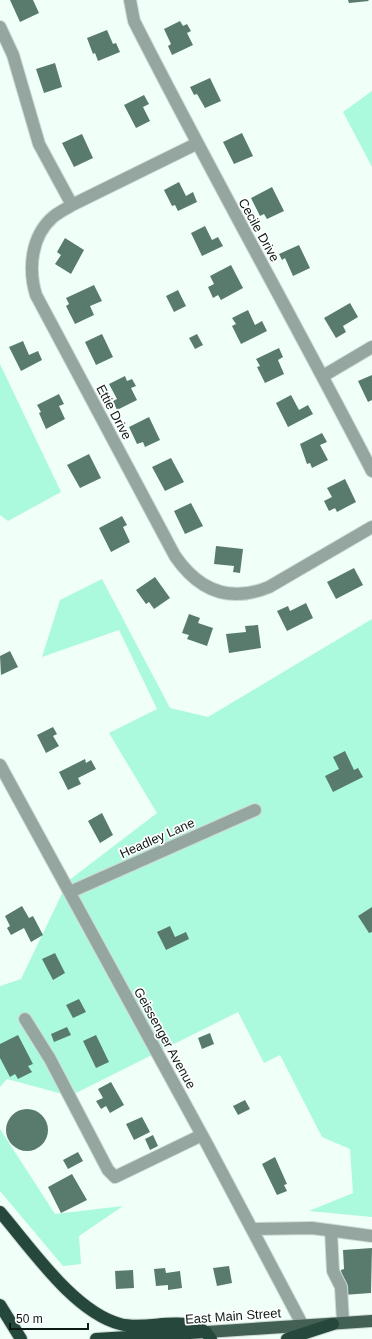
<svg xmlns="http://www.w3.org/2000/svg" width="372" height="1339" font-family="Arial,sans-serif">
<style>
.green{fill:#acfadd}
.building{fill:#587b6d}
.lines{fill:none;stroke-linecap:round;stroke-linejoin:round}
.minor-casing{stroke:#ccdad4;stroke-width:14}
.major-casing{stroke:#ccdad4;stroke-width:14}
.highway-casing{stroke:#ccdad4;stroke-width:14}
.minor{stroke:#95a59f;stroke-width:12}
.major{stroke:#436055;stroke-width:12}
.highway{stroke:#26473b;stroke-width:12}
.labels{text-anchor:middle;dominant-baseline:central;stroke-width:3.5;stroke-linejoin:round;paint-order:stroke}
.street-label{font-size:13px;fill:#0c1a15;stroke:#fff}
</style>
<rect width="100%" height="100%" fill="#f0fff8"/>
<!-- green -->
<path class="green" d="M 372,91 L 372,167 L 343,112 Z
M 0,364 L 61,492 L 8,521 L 0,515 Z
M 102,579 L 170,708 L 208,717 L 372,619 L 372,1217 L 309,1211 L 353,1193 L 350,1149 L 322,1137 L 280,1055 L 264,1063 L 238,1012 L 70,1096 L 7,1079 L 0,1087 L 0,986 L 21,979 L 68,881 L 157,813 L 109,733 L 157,709 L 119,630 L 42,657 L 60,600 Z
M 0,1129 L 55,1214 L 123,1206 L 79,1236 L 81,1264 L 63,1266 L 0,1191 Z"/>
<!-- building -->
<path class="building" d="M 10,0 L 33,0 L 39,13 L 20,22 Z
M 348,0 L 368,0 L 369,1 L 349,3 Z
M 180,21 L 183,26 L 187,24 L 191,31 L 187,33 L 193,45 L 172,55 L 168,46 L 171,44 L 164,29 Z
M 107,30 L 113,44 L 116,43 L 120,52 L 98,61 L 95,53 L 93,54 L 87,38 Z
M 55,63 L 62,87 L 44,93 L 36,69 Z
M 210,78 L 221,101 L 205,108 L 197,94 L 194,95 L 190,87 Z
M 144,95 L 149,104 L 143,107 L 150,121 L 136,128 L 124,105 Z
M 242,133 L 253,156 L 234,164 L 223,142 Z
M 82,134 L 93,158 L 74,167 L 62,143 Z
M 179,182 L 186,196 L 193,192 L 197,202 L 178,211 L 175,205 L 172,206 L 164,190 Z
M 272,187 L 284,211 L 267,219 L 264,214 L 260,216 L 251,198 Z
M 205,226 L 212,240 L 218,237 L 223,246 L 202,256 L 191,233 Z
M 65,238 L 84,250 L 71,274 L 55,264 L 61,255 L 57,252 Z
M 299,245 L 310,268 L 293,276 L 285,258 L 282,260 L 279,254 Z
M 231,265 L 243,288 L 221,300 L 218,295 L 213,298 L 208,287 L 214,284 L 210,276 Z
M 94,285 L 102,301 L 90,306 L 94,315 L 75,324 L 66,306 L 69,304 L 66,298 Z
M 178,290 L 186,306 L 174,312 L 166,296 Z
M 350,303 L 358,317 L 343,326 L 346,332 L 336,338 L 324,318 Z
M 248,310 L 255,325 L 262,321 L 267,331 L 241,344 L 232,326 L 236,324 L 232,318 Z
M 102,334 L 113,357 L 96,365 L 85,342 Z
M 197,334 L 203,345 L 195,349 L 189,338 Z
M 23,341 L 29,355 L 38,351 L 42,360 L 21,371 L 9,347 Z
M 279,348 L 283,357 L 278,360 L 284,374 L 265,383 L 257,367 L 260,366 L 256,359 Z
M 372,375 L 372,400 L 368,402 L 358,381 Z
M 125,376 L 127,381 L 132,379 L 136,386 L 131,388 L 137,400 L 117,410 L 113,401 L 117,399 L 109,384 Z
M 59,394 L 64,404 L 59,406 L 65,419 L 46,429 L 39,413 L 41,412 L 37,405 Z
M 291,395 L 299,410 L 308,405 L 313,414 L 288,427 L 276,403 Z
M 149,417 L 160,440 L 145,447 L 143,442 L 137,444 L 129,427 Z
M 322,433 L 327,442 L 320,445 L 328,460 L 312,468 L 310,463 L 307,464 L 300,444 Z
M 89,454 L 101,478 L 80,488 L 67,465 Z
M 171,458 L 184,482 L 165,491 L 152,467 Z
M 345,479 L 356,502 L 337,512 L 335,508 L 329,511 L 324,501 L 332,497 L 327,488 Z
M 191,503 L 203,526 L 185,534 L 174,511 Z
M 122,516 L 127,525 L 123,527 L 130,542 L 111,552 L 99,528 Z
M 216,546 L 243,549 L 240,573 L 233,572 L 234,566 L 214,564 Z
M 354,568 L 363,585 L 336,599 L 327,582 Z
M 155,577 L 170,598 L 154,609 L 149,602 L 146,604 L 136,590 Z
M 306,603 L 313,618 L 287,631 L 277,611 L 288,606 L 290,611 Z
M 189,614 L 200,618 L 198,623 L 213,628 L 207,646 L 187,639 L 189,635 L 182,633 Z
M 258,625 L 261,648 L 229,653 L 226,634 L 246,632 L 245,626 Z
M 10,651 L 18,667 L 1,675 L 0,656 Z
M 53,727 L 57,734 L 53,736 L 59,746 L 46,753 L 37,735 Z
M 345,751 L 354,770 L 358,768 L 363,777 L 333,792 L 325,776 L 339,769 L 333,757 Z
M 85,759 L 86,763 L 91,760 L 96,769 L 78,778 L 81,784 L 68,790 L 59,772 Z
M 102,813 L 113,835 L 100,843 L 88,821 Z
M 22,906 L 29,918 L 33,916 L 43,935 L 31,942 L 24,928 L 11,935 L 7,928 L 10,926 L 5,916 Z
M 372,907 L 372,932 L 369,933 L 358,916 Z
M 170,926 L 175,937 L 186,932 L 189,939 L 166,950 L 157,932 Z
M 55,953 L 65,973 L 53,980 L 42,959 Z
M 79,999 L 86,1012 L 73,1018 L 66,1005 Z
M 67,1027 L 71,1035 L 54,1042 L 51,1034 Z
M 210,1033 L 214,1044 L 202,1049 L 198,1038 Z
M 18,1035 L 33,1064 L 28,1066 L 32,1072 L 18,1079 L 15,1074 L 10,1077 L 0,1058 L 0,1044 Z
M 96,1035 L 109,1062 L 96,1068 L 83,1041 Z
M 111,1082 L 124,1105 L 110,1113 L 106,1106 L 101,1109 L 96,1101 L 103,1098 L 98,1089 Z
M 245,1100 L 250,1109 L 238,1115 L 233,1106 Z
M6 1130a21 21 0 1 1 42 0a21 21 0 1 1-42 0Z
M 142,1117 L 150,1132 L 134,1140 L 126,1124 Z
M 153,1135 L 158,1146 L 150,1150 L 145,1139 Z
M 78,1152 L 83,1161 L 68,1169 L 63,1160 Z
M 275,1157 L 287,1184 L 284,1185 L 287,1191 L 277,1195 L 262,1164 Z
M 72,1174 L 87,1200 L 61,1213 L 48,1187 Z
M 372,1248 L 371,1293 L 343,1295 L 341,1270 L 344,1269 L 343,1250 Z
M 229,1266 L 232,1283 L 217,1286 L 213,1268 Z
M 165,1268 L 166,1273 L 180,1271 L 182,1288 L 168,1290 L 168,1285 L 156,1286 L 154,1269 Z
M 133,1270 L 134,1288 L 116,1289 L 115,1271 Z"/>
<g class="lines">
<defs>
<path id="minor" d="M 130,0 L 134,21 C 211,173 294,320 372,471
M 0,27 L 13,55 L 39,144 L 72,205
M 196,144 L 72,205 C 66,209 59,212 53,217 C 31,236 28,269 36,295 L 175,556 C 199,591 230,603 269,587 L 372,527
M 323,376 L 372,347
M 0,765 L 208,1146 L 303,1326
M 70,892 L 255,810
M 25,1019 L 50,1059 L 108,1170 L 115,1177 L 202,1135
M 252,1229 L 312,1228 L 372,1236
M 331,1231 L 333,1271 L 341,1287 L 343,1322"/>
<path id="major" d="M 207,1332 L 372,1321"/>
<path id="highway" d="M 0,1212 C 31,1248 74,1312 120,1324 C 149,1332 192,1310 211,1339
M 0,1305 L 21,1339
M 96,1339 L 206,1332
M 287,1339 L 333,1324"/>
</defs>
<!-- minor casing -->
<use href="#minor" class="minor-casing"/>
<!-- major casing -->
<use href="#major" class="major-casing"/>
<!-- highway casing -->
<use href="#highway" class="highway-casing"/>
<!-- minor -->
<use href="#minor" class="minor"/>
<!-- major -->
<use href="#major" class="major"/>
<!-- highway -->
<use href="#highway" class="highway"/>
</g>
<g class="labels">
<!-- street labels -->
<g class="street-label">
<text transform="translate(259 230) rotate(61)">Cecile Drive</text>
<text transform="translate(114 412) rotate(62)">Ettie Drive</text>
<text transform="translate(157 838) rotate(-24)">Headley Lane</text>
<text transform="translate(165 1038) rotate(61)">Geissenger Avenue</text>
<text transform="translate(233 1316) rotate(-4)">East Main Street</text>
</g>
</g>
<!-- scale -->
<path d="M10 1323v6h78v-6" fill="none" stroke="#0c1a15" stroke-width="2"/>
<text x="16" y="1323" font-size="12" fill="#0c1a15" stroke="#ffffff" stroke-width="3" paint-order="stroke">50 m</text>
</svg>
